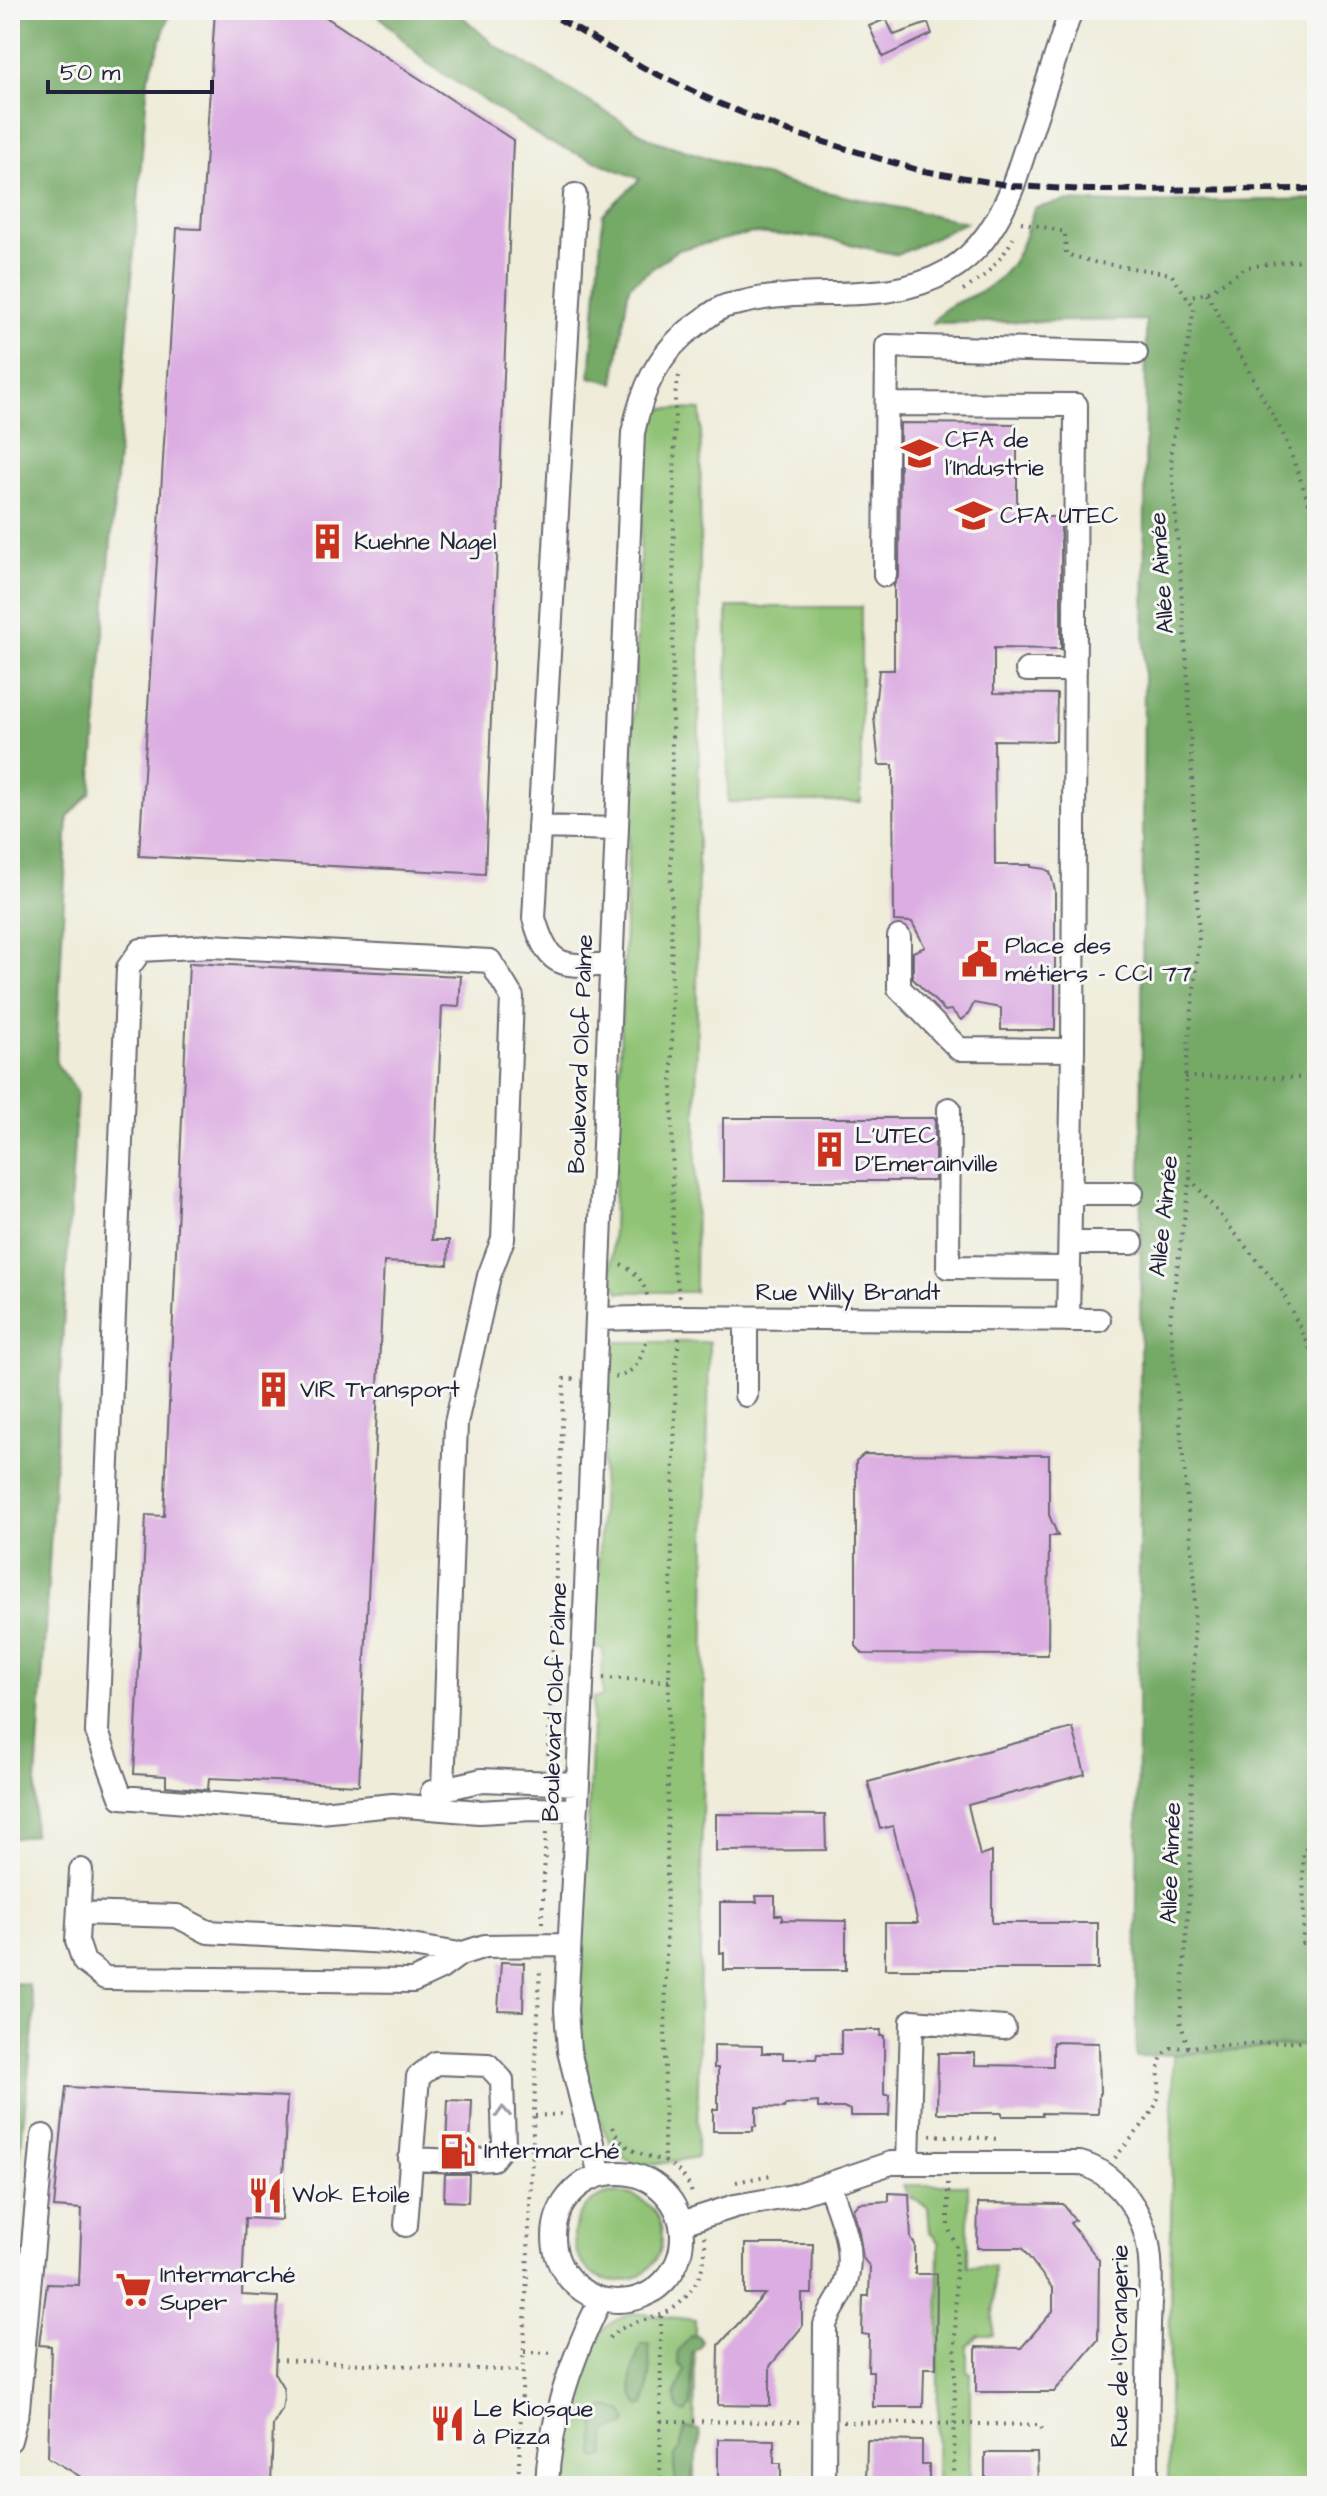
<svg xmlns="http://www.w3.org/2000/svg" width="1327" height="2496" font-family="'Architects Daughter',sans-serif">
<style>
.green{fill:#90c374;stroke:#597258;stroke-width:2}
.forest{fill:#74a966;stroke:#4b6650;stroke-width:2}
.building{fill:#dcade2}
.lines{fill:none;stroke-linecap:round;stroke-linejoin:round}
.minor-casing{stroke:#6a6972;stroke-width:26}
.path{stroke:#6a6972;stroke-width:4;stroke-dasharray:2 6;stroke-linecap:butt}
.minor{stroke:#fff;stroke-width:22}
.rail{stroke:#22223b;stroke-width:6;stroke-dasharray:12 6;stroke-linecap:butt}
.oneway{stroke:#9c9ca7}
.labels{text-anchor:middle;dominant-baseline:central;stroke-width:6;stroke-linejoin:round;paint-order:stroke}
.poi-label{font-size:24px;fill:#22223b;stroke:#f6f6f2;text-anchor:start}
.street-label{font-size:24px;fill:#22223b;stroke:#f6f6f2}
</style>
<rect width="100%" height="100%" fill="#f6f6f2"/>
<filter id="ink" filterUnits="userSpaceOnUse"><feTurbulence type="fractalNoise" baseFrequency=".0125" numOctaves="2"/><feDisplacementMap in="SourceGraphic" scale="16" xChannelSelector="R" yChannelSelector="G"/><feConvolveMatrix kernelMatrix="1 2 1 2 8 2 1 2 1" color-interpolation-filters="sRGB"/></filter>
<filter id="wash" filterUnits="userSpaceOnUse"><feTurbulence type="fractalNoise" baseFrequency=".006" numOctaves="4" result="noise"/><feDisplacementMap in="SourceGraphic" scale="32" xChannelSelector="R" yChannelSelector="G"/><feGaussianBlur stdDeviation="1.8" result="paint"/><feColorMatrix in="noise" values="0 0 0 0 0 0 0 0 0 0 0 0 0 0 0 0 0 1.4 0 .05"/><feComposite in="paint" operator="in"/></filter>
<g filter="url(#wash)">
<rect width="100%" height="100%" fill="#efecd9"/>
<!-- green -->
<path class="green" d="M 650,408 L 701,410 L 695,1292 L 619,1292 L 611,1275 L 641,533 L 646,434 Z
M 727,607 L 861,607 L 861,802 L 728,802 Z
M 615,1342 L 709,1342 L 697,2157 C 684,2159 650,2167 640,2165 C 594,2156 584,2059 580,2021 L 593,1698 L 602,1697 L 603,1649 L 595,1648 L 607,1366 L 609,1354 Z
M 1317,2044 L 1317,2486 L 1168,2486 L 1173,2055 Z
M 903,2185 L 968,2185 L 968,2266 L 994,2266 L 993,2335 L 979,2335 L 967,2347 L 967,2371 L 970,2372 L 970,2486 L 937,2486 L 939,2243 L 930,2232 L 928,2207 L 908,2196 Z
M574 2237a44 44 0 1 1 88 0a44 44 0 1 1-88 0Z
M 633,2313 L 695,2320 L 694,2486 L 559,2486 C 560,2449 579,2352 606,2327 C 613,2320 623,2317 633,2313 Z"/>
<!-- forest -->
<path class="forest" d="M 10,10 L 171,10 L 148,78 L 91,792 L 68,817 L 56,1063 L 77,1091 L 33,1835 L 10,1839 Z
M 373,10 L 455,10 L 493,44 L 653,140 L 789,184 L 966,222 L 898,255 L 822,238 L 753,233 L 677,250 L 629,286 L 614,383 L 590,377 L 603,214 L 640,179 L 546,141 L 427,63 Z
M 1317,199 L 1317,2044 L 1136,2057 L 1146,320 L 933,323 C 943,302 973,299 991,285 C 1019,264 1024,239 1034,208 L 1066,201 L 1119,203 Z
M 10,1983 L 28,1984 L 35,2010 L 10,2253 Z
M 691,2335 L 698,2336 L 702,2341 L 700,2347 L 692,2353 L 691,2406 L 686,2413 L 680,2411 C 668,2392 683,2388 684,2369 L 678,2364 L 677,2353 Z
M 641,2344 L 649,2344 L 650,2376 L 645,2405 L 640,2406 C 623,2387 634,2364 641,2344 Z
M 608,2407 L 624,2412 L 628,2419 L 627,2425 L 607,2431 L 605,2456 L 600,2459 L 595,2457 L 595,2420 L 600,2410 Z
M 688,2428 L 699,2430 C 703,2452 691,2465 691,2486 L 676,2486 C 676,2473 669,2458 680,2449 L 685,2429 Z"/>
<g id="blocks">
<!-- building -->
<path class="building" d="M 215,10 L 315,10 L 513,140 L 485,874 L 139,856 L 177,228 L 201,229 Z
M 886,19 L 894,35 L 928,23 L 932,34 L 883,57 L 869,26 Z
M 900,423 L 1017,424 L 1017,517 L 1061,517 L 1061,649 L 994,648 L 994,693 L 1057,694 L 1056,741 L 994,740 L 995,865 L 1031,865 L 1031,867 L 1045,869 L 1050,872 L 1055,890 L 1055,1030 L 1001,1030 L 1001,1008 L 974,1003 L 969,1013 L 961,1020 L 951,1010 L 945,1011 L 913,979 L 913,952 L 925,947 L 912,922 L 894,921 L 893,765 L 879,765 L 874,717 L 879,670 L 894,670 L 894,585 L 899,575 Z
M 189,963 L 461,976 L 459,1007 L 442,1006 L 432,1240 L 449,1240 L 448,1265 L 384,1262 L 359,1785 L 209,1778 L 208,1790 L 166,1786 L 166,1776 L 134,1774 L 146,1515 L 164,1516 Z
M 723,1118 L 935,1118 L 935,1181 L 723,1181 Z
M 864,1454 L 1049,1455 L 1049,1515 L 1058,1536 L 1049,1536 L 1048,1655 L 863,1654 L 856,1646 L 856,1461 Z
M 1073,1728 L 1085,1774 L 968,1805 L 980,1856 L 992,1852 L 992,1923 L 1098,1923 L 1098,1969 L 885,1969 L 885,1923 L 918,1923 L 893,1826 L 880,1829 L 868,1782 Z
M 716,1814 L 825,1815 L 826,1850 L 716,1851 Z
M 756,1896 L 775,1896 L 775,1915 L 782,1915 L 782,1920 L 846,1921 L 846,1970 L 724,1970 L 724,1952 L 720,1953 L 720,1902 L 757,1902 Z
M 501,1962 L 524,1963 L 523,2011 L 498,2010 Z
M 841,2030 L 881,2030 L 880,2036 L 884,2036 L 884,2095 L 890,2095 L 889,2116 L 850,2116 L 850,2110 L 846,2108 L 818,2108 L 818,2102 L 785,2105 L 784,2108 L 756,2107 L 756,2126 L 753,2126 L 753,2131 L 713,2131 L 713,2109 L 718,2109 L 718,2068 L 714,2068 L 714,2045 L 762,2046 L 762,2053 L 783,2053 L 783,2059 L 816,2059 L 817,2054 L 841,2054 Z
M 1053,2042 L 1099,2043 L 1100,2094 L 1099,2094 L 1098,2114 L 1042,2113 L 1042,2116 L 1002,2116 L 1002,2113 L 937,2113 L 938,2053 L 975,2053 L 975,2065 L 1053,2066 Z
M 66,2087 L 287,2097 L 281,2220 L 245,2218 L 242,2295 L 278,2297 L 275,2374 L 283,2387 L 284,2397 L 282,2410 L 273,2425 L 271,2486 L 96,2486 L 48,2457 L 51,2346 L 39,2345 L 47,2284 L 79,2285 L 82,2209 L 54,2207 Z
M 448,2100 L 472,2101 L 470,2146 L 446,2146 Z
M 445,2174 L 469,2174 L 468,2202 L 444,2201 Z
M 889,2193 L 909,2194 L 911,2239 L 915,2244 L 915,2274 L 937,2274 L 936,2368 L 924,2368 L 923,2407 L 873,2407 L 873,2371 L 868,2371 L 869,2335 L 862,2334 L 863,2296 L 869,2296 L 870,2267 L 863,2258 L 859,2232 L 853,2209 L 859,2203 L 889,2201 Z
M 978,2203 L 1063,2204 L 1075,2220 L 1070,2223 L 1099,2260 L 1098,2340 L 1054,2392 L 976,2392 L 976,2347 L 1021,2348 L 1053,2311 L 1053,2289 L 1022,2248 L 977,2248 Z
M 745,2244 L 813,2244 L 812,2294 L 802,2294 L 802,2327 L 770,2366 L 770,2406 L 718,2405 L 719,2345 L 765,2294 L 745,2294 Z
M 718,2439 L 774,2440 L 774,2463 L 781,2463 L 781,2481 L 774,2481 L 774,2486 L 718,2486 Z
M 867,2440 L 922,2441 L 922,2464 L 929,2464 L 929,2482 L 922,2482 L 922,2486 L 866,2486 Z
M 985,2453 L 1037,2453 L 1038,2486 L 985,2486 Z"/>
</g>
</g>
<g filter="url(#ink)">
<use href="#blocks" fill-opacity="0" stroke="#6a6972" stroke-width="2"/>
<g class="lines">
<defs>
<path id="minor" d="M 575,195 L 534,918 C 549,971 562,965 611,965
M 887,404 L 1076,405 L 1073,1050 L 1068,1320
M 885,575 L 887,346 L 1136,353
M 1027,670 L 1075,670
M 539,827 L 617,829
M 899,937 L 899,988 L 959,1049 L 1073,1050
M 949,1109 L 948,1267 L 1069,1268
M 1070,1193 L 1132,1193
M 1070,1243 L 1132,1243
M 597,1319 L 680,1317 L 1099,1320
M 746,1395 L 746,1318
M 443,1789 L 456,1423 L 489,1276 L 503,1239 L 512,997 L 490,961 L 211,946 L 141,950 L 128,968 L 97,1732 L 121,1797 L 320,1812 L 393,1805 L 479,1812 L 532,1809 L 576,1810
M 432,1792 L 482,1780 L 578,1784
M 81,1870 L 77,1941 L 84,1962 L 105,1978 L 413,1981 L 441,1968 L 460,1954 L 485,1946 L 569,1945
M 79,1913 L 177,1916 L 208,1932 L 387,1942 L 460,1954
M 908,2162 L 912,2021 L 1004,2028
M554 2237a64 64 0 1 1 128 0a64 64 0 1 1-128 0Z
M 600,2175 L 569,2051 L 566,2010 L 578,1784 L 633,433 C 642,389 658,352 696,325 C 704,320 712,312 721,308 C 728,304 737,304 744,302 C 811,285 885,307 948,271 C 981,252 999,220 1013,186 L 1071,10
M 682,2223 L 735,2206 L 793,2196 L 891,2163 L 1080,2163 C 1110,2171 1136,2202 1145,2232 C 1154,2261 1150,2295 1149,2325 C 1148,2378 1147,2432 1147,2486
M 406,2225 L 418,2077 L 436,2063 L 488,2065 L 502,2080 L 504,2145 L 493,2159 L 458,2161 L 410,2159
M 10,2440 L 18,2409 L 43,2136
M 547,2486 C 549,2421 572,2357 601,2299
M 824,2486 L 825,2325 C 830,2310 840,2300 845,2285 C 856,2251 841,2217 829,2185"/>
</defs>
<!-- minor casing -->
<use href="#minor" class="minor-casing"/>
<!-- path -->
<path class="path" d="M 1021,222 L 1065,232 L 1066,254 L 1094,262 L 1171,274 L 1194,307 L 1171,453 L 1188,681 L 1199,941 L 1185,1077 L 1190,1178 L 1170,1319 L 1195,1584 L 1190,1884 L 1180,2021 L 1188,2047
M 963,290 C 987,277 1004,257 1016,233
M 1207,293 L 1285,438 L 1317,524
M 1185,297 L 1207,293 L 1247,267 L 1291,261 L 1317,260
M 679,376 L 675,395 L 671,856 L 673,1266 L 680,1297
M 1185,1077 L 1317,1078
M 1190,1178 L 1282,1291 L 1317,1363
M 621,1264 C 635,1271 644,1282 647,1296
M 679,1338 L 676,1363 L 669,1681 L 664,2147 L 664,2161 C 679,2169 689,2180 693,2197
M 615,1377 C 636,1374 642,1357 647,1338
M 603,1678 L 669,1681
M 548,1763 L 564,1379 L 574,1379
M 1317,1826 L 1303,1853 L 1304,1923 L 1302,1943 L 1317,1950
M 542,1923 L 546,1832
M 535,2116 L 564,2114
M 612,2127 C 623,2151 641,2154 664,2161
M 930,2135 L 1000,2139
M 1115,2158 C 1127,2142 1151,2119 1157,2101 C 1163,2081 1151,2060 1171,2048 L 1317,2040
M545 2237a73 73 0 1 1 146 0a73 73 0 1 1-146 0Z
M 736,2182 L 771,2175
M 948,2183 L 948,2227 L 956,2246 L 954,2486
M 609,2338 C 624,2323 641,2322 661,2315 C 691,2303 710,2266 704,2236
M 524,2352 L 554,2353
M 276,2360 L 523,2371
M 1124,2398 L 1125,2251
M 661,2421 L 802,2422
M 843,2422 L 1040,2425 L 1042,2429
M 518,2486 L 540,1968
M 660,2486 L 661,2315"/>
<!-- minor -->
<use href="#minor" class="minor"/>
<!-- rail -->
<path class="rail" d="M 543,10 L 646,69 L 718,103 L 787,131 L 918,170 L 1013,186 L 1088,190 L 1317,189"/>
</g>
<!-- one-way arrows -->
<defs><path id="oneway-chevron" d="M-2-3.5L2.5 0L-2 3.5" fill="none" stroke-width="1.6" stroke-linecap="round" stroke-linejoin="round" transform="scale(2)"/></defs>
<use class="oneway" href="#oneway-chevron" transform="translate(503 2112) rotate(-93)"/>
</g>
<!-- icons -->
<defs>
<symbol id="school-bare" viewBox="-9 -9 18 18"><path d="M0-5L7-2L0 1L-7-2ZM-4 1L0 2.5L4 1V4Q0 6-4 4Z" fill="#c8321e" stroke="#f6f6f2" stroke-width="2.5" paint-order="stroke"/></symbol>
<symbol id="building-bare" viewBox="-9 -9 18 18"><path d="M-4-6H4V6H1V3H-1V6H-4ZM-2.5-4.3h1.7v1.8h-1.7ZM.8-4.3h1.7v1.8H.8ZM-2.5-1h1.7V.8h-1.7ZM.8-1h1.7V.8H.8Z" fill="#c8321e" stroke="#f6f6f2" stroke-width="2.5" paint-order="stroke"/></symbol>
<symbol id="civic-bare" viewBox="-9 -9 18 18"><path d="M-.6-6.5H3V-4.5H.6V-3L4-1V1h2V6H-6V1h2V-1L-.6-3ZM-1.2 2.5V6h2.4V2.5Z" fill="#c8321e" stroke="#f6f6f2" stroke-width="2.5" paint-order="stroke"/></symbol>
<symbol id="fuel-bare" viewBox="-9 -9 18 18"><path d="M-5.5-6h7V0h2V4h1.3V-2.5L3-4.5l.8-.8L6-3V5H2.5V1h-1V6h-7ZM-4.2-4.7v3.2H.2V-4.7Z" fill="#c8321e" stroke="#f6f6f2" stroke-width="2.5" paint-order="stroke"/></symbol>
<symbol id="restaurant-bare" viewBox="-9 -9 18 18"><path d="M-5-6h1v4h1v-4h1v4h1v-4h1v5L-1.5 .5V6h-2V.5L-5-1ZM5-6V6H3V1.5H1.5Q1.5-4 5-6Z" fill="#c8321e" stroke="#f6f6f2" stroke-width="2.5" paint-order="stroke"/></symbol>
<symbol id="supermarket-bare" viewBox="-9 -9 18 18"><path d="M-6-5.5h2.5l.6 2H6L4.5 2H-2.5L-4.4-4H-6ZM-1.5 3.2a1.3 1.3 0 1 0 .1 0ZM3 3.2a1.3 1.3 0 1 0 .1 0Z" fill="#c8321e" stroke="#f6f6f2" stroke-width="2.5" paint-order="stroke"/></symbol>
</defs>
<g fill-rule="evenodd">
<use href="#school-bare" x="894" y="428" width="51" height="51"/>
<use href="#school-bare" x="948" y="490" width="51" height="51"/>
<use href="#building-bare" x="302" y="516" width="51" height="51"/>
<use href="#civic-bare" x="954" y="934" width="51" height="51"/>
<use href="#building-bare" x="804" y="1124" width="51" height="51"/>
<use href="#building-bare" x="248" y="1364" width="51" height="51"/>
<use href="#fuel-bare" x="432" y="2126" width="51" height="51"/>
<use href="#restaurant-bare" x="240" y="2170" width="51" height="51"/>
<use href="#supermarket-bare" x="108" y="2264" width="51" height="51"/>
<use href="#restaurant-bare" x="422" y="2398" width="51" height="51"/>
</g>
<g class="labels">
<!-- poi labels -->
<g class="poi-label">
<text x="945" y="440">CFA de<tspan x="945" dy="28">l'Industrie</tspan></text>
<text x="1000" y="516">CFA UTEC</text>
<text x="354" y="542">Kuehne Nagel</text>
<text x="1005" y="946">Place des<tspan x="1005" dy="28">métiers - CCI 77</tspan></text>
<text x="855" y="1136">L'UTEC<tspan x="855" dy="28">D'Emerainville</tspan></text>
<text x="300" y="1390">VIR Transport</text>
<text x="484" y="2151">Intermarché</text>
<text x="292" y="2195">Wok Etoile</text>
<text x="160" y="2275">Intermarché<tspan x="160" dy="28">Super</tspan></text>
<text x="473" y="2409">Le Kiosque<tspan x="473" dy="28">à Pizza</tspan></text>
</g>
<!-- street labels -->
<g class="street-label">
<text transform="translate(1162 573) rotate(-94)">Allée Aimée</text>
<text transform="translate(581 1054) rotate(-88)">Boulevard Olof Palme</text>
<text transform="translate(1164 1216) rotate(-84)">Allée Aimée</text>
<text x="848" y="1293">Rue Willy Brandt</text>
<text transform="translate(555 1702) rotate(-88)">Boulevard Olof Palme</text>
<text transform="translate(1171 1863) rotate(-88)">Allée Aimée</text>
<text transform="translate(1120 2346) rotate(-90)">Rue de l'Orangerie</text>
</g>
</g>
<!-- margin -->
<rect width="1327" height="2496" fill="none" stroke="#f6f6f2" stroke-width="40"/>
<!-- scale -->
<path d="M48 80v12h164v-12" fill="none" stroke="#22223b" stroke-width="4"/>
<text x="60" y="80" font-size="24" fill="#22223b" stroke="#f6f6f2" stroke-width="6" paint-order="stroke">50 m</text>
</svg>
